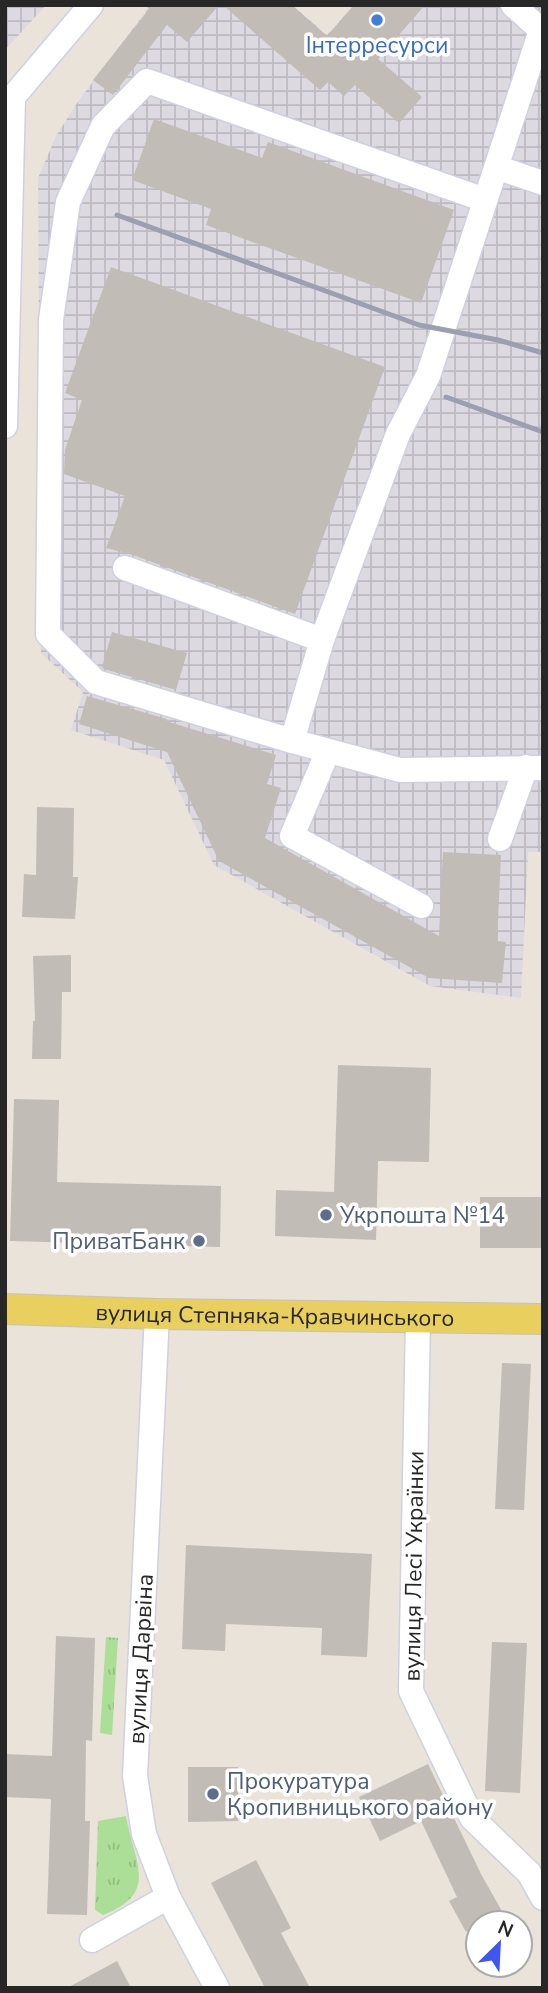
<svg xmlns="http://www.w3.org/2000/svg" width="548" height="1993" font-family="'Nunito Sans',sans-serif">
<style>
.industrial{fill:url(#industrial-grid)}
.grass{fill:url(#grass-tufts)}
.building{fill:#c1bdb6}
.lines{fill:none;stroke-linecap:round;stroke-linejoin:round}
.minor-casing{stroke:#ced1e0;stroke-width:27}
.major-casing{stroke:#c3c3c3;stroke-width:32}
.minor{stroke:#fff;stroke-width:24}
.major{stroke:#e8cf5e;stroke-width:30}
.rail{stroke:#9c9eb1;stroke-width:5}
.shop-dot{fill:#3f7fe0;stroke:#fff;stroke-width:2.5}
.service-dot{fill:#5c6f8a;stroke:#fff;stroke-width:2.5}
.labels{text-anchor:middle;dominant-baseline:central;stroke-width:7;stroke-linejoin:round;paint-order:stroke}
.shop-label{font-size:23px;fill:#366cbe;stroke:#fff}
.service-label{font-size:23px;fill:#4e5e75;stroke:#fff;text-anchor:start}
.street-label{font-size:23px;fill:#272727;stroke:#fff}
</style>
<defs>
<pattern id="industrial-grid" width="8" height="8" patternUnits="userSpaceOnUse" patternTransform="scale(1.75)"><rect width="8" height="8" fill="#dcd9e1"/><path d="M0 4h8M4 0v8" fill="none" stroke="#bdbac1"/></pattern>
<pattern id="grass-tufts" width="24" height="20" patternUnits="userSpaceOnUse" patternTransform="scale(1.75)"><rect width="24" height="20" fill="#abde97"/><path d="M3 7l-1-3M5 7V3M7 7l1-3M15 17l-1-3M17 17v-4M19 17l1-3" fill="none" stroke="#93be82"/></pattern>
</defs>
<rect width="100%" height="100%" fill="#e9e3d9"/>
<!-- industrial -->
<path class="industrial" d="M 5,5 L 46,5 L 5,50 Z
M 151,5 L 292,5 L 327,35 L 354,5 L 543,5 L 543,852 L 528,852 L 521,998 L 430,986 L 214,865 L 164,760 L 71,730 L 83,692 L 41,653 L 38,178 L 56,136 L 79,100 Z"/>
<!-- grass -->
<path class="grass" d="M 106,1637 L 118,1638 L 112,1735 L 100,1733 Z
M 126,1816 C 134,1863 160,1893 103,1915 L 95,1910 L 98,1821 Z"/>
<!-- building -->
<path class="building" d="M 145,5 L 219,5 L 187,42 L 167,25 L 113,95 L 93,80 L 149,9 Z
M 223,5 L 292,5 L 327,36 L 354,5 L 425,5 L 378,59 L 422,97 L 399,123 L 355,85 L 344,96 L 328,82 L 320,90 Z
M 154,119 L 262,158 L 268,142 L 454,210 L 421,303 L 206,225 L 211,209 L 132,180 Z
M 111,267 L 385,367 L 295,614 L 130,554 L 106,548 L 125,496 L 64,474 L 65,450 L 82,400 L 65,393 Z
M 112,632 L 187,653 L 176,690 L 104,669 L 102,667 Z
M 87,696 L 167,719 L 166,721 L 276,755 L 267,784 L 281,788 L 265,838 L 439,936 L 443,852 L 501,855 L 497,941 L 506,942 L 502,983 L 429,978 L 219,861 L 167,752 L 79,724 Z
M 37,807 L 74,808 L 73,877 L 78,877 L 75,919 L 22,917 L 24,874 L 36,875 Z
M 71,955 L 71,992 L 62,992 L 61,1059 L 32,1059 L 33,1021 L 35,1021 L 33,956 Z
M 338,1065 L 431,1068 L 429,1162 L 378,1161 L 376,1240 L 275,1236 L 276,1190 L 334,1192 Z
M 14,1099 L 59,1100 L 57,1182 L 221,1186 L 220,1247 L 10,1241 Z
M 480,1197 L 543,1197 L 543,1248 L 480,1248 Z
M 502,1363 L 531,1364 L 524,1510 L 495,1509 Z
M 186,1545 L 372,1554 L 367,1657 L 321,1655 L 322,1628 L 226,1624 L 225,1651 L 182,1649 Z
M 56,1636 L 95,1638 L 92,1741 L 86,1740 L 85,1821 L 90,1821 L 87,1915 L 47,1914 L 51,1799 L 5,1797 L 5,1754 L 52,1756 Z
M 492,1642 L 527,1643 L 520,1793 L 485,1791 Z
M 428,1764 L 481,1874 L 503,1913 L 482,1923 L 478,1923 L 478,1925 L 466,1932 L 449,1901 L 457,1897 L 421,1821 L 380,1841 L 359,1797 Z
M 188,1767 L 238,1767 L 238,1821 L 188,1822 Z
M 256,1860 L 291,1928 L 281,1933 L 310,1988 L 265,1988 L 211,1883 Z
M 117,1961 L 131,1988 L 67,1988 Z"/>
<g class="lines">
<defs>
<path id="minor" d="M 513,5 L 541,30 L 428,376 L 398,434 L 322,640 L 292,741 L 400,770 L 543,768
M 496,167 L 543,183
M 5,426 L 13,97 L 91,5
M 125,568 L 322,640
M 292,741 L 96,682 L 48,634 L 51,320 L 68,202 L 103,126 L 147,81 L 485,200
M 328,751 L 292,836 L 421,906
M 500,839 L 526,767
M 157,1314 L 135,1776 L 144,1834 L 168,1897 L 217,1988
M 418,1318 L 411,1691 L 472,1818 L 529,1873 L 543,1898
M 92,1940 L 168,1897"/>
<g id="major">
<path id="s1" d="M 5,1309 L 157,1314 L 543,1319"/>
</g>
</defs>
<!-- minor casing -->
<use href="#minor" class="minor-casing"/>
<!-- major casing -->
<use href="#major" class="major-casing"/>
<!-- minor -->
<use href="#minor" class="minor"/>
<!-- major -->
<use href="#major" class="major"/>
<!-- rail -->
<path class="rail" d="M 117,215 L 419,325 L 498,340 L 543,353
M 446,397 L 543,432"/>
</g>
<!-- markers -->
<circle class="shop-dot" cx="377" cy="20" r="7"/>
<g class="service-dot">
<circle cx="326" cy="1215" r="7"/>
<circle cx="199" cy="1241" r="7"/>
<circle cx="213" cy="1794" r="7"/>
</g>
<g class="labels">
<!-- shop labels -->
<g class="shop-label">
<text x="377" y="45">Інтерресурси</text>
</g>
<!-- service labels -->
<g class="service-label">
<text x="340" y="1215">Укрпошта №14</text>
<text x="185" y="1241" text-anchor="end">ПриватБанк</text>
<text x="227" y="1781">Прокуратура<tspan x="227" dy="26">Кропивницького району</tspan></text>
</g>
<!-- street labels -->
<g class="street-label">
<text stroke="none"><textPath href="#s1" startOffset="270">вулиця Степняка-Кравчинського</textPath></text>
<text transform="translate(414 1566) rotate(-89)">вулиця Лесі Українки</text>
<text transform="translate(141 1659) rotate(-87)">вулиця Дарвіна</text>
</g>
</g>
<!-- border -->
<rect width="548" height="1993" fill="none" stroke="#272727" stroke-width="14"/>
<!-- north arrow -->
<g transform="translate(499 1944) rotate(24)"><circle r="33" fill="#ffffff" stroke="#a9a9a9" stroke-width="2"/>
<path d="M0-5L12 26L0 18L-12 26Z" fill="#3f57f0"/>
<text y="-10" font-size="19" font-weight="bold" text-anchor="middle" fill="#272727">N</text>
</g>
</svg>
